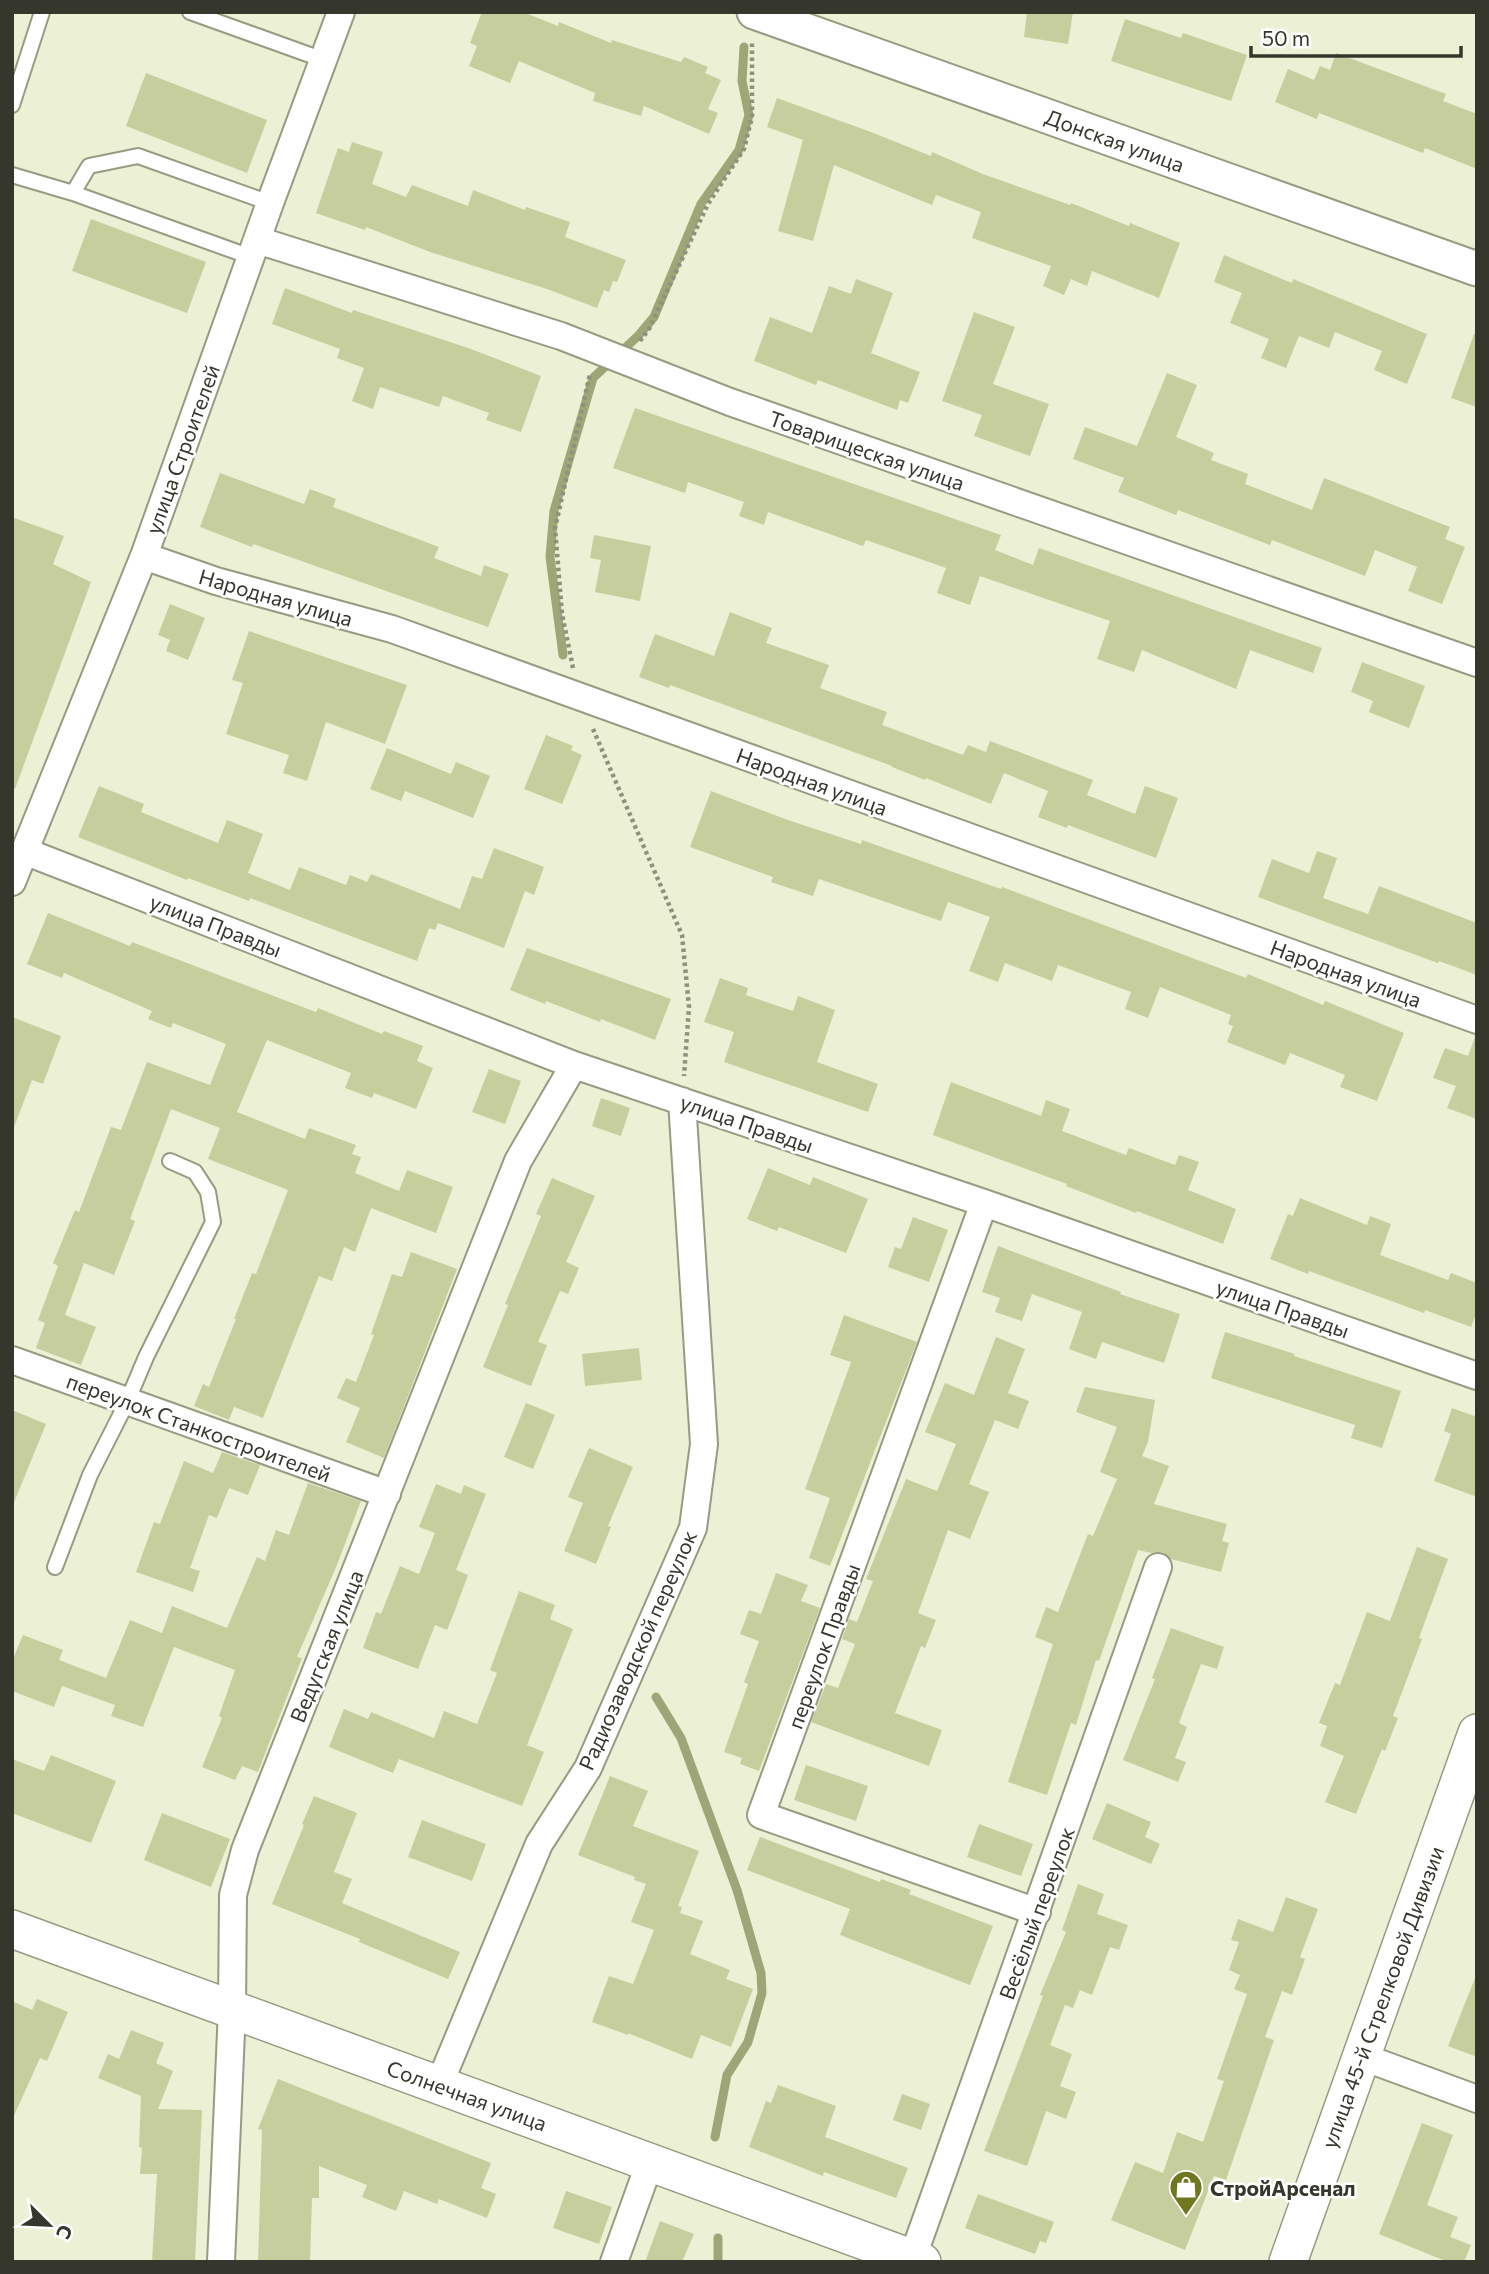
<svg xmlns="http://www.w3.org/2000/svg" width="1489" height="2274" font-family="Commissioner,sans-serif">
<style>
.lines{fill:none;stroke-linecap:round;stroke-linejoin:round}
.stream{stroke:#9fa577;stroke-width:9}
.building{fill:#c7ce9e}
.service-casing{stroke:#979b81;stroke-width:18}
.minor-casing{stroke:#979b81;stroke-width:30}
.tertiary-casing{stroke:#979b81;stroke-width:37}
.secondary-casing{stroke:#979b81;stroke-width:40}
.path{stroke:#8e917e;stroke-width:4.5;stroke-dasharray:3.5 3.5;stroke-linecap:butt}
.service{stroke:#fff;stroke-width:14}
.minor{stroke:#fff;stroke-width:26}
.tertiary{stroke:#fff;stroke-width:33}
.secondary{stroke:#fff;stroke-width:37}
.labels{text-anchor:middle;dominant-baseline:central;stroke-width:5;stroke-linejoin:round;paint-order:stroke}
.street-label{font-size:21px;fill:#36372c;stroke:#fff}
.poi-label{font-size:21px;font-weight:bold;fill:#36372c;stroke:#fff;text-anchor:start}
</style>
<rect width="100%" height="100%" fill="#ecf0d4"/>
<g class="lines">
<!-- stream -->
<path class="stream" d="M 563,655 L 550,557 L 554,511 L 593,378 L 639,335 L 654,317 L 701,204 L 739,150 L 749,115 L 742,81 L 744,47
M 656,1697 L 681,1738 L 737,1890 L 761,1973 L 762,1993 L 748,2042 L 727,2075 L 715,2137
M 718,2238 L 718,2262"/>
</g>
<!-- building -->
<path class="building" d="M 482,12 L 523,12 L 558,26 L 559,22 L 611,43 L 612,40 L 681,62 L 684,57 L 708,67 L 705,73 L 721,80 L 708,109 L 718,113 L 709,134 L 644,106 L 641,116 L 593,101 L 595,93 L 519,61 L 510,83 L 469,66 L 477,46 L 470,43 Z
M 1027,12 L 1073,12 L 1068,44 L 1024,37 Z
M 1125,19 L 1181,38 L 1183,33 L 1247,55 L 1231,101 L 1111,61 Z
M 1336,53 L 1446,94 L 1443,101 L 1477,114 L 1477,169 L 1425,148 L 1423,153 L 1319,113 L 1317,119 L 1275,102 L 1288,69 L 1314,80 L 1320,66 L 1330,70 Z
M 146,73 L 267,120 L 247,173 L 126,126 Z
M 777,98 L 871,132 L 931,156 L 932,152 L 983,174 L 1070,205 L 1071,203 L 1129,226 L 1130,223 L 1180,243 L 1159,298 L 1092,271 L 1087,286 L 1071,279 L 1064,295 L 1043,286 L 1051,266 L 972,238 L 981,212 L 936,195 L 932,205 L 834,165 L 813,241 L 778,231 L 803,140 L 767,127 Z
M 352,142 L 383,152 L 372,184 L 406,197 L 412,185 L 468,206 L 473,190 L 525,210 L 526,207 L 570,222 L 565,237 L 626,260 L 617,282 L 613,281 L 609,292 L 604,290 L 597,308 L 547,289 L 430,252 L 366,227 L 365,230 L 316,213 L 338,148 L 349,152 Z
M 91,219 L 206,262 L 187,313 L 72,271 Z
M 1224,255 L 1292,283 L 1293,279 L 1427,334 L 1407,384 L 1374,370 L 1382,351 L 1335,332 L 1329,348 L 1299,336 L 1286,368 L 1261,358 L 1269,339 L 1230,323 L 1242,293 L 1214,282 Z
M 856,279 L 893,293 L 871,353 L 920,372 L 908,403 L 900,400 L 897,410 L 818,380 L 816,385 L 754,361 L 770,317 L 812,333 L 829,286 L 851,294 Z
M 285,288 L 352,313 L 353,310 L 468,348 L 541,376 L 521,432 L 486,420 L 489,413 L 443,396 L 439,407 L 380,387 L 373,409 L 352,401 L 364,368 L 337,358 L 340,349 L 272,324 Z
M 974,312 L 1015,327 L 993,384 L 1049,404 L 1030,456 L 974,436 L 982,415 L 942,401 Z
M 1474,334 L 1477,334 L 1477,407 L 1451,398 Z
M 1167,373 L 1197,385 L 1176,437 L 1214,453 L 1211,460 L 1248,474 L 1245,484 L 1312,510 L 1324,478 L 1450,527 L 1445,539 L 1465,547 L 1442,604 L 1408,591 L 1417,567 L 1375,550 L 1365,576 L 1272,540 L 1270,545 L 1178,510 L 1176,515 L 1118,492 L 1124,478 L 1073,459 L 1085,427 L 1137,446 Z
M 635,408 L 1001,535 L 995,550 L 1033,565 L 1039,548 L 1322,648 L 1313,673 L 1250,650 L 1236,689 L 1142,650 L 1134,672 L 1097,659 L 1110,621 L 980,576 L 970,605 L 937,593 L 946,568 L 866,540 L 863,546 L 768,512 L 764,525 L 739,516 L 744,502 L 688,482 L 685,493 L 613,468 Z
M 220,473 L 304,504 L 310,489 L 336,499 L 333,507 L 439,547 L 434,558 L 481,576 L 484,565 L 509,574 L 488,627 L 253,544 L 252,547 L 200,527 Z
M 12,517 L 64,536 L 53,564 L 91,582 L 15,789 L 12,789 Z
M 594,535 L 651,546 L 640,601 L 595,592 L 601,560 L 590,558 Z
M 170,604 L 205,618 L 188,660 L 166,651 L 170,640 L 158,635 Z
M 730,612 L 772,628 L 766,643 L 829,665 L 820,688 L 887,712 L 882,725 L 963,755 L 968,745 L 986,752 L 990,741 L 1093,780 L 1087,795 L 1135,814 L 1145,786 L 1178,798 L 1156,858 L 1068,825 L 1067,828 L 1038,817 L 1048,791 L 1004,773 L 991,804 L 926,778 L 925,780 L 892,767 L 892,766 L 670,685 L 669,688 L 639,677 L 655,634 L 714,656 Z
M 249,631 L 407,685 L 385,744 L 326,722 L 307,781 L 283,773 L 289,755 L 226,734 L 243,683 L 232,680 Z
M 1362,662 L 1425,686 L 1409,728 L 1369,712 L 1373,701 L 1351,692 Z
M 546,735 L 573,746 L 571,750 L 582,755 L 562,804 L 524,789 Z
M 387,748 L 451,774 L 456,762 L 490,776 L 473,818 L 405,791 L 401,801 L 370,789 Z
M 99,786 L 144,804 L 141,812 L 218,843 L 227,820 L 263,834 L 248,873 L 290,890 L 299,867 L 346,885 L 350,875 L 367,882 L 371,874 L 460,909 L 472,876 L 482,879 L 494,848 L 544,867 L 534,895 L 525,891 L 504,948 L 438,923 L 435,930 L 429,928 L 417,961 L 250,898 L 249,901 L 188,878 L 187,880 L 78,837 Z
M 711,791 L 788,820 L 861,844 L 862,840 L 1001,889 L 1002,887 L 1246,978 L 1248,974 L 1323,1005 L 1325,1001 L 1404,1033 L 1377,1101 L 1340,1087 L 1345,1075 L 1290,1053 L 1285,1065 L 1227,1042 L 1233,1026 L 1228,1024 L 1231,1015 L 1160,987 L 1148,1018 L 1125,1009 L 1131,992 L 1058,965 L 1052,981 L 1005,963 L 998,982 L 969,971 L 990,917 L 948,902 L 941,921 L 819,879 L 813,896 L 771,882 L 773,877 L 690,847 Z
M 1317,851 L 1337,858 L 1323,898 L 1368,914 L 1379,886 L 1477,923 L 1477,975 L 1439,961 L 1438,963 L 1258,897 L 1272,859 L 1309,873 Z
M 48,913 L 130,946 L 132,942 L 316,1012 L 318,1008 L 382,1034 L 384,1031 L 423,1046 L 417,1061 L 433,1068 L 416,1109 L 374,1093 L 372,1098 L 345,1088 L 351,1073 L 267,1040 L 237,1112 L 305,1139 L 309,1128 L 356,1145 L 352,1154 L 361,1157 L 355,1173 L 399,1191 L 407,1170 L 453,1187 L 436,1233 L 371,1208 L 355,1252 L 344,1247 L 332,1281 L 319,1276 L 263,1418 L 234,1407 L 229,1420 L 194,1406 L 203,1384 L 209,1387 L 236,1319 L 234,1319 L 252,1273 L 256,1274 L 288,1190 L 208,1159 L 220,1128 L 171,1109 L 130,1219 L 135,1221 L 114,1275 L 84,1263 L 65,1315 L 96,1327 L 81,1365 L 36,1348 L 45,1323 L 38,1320 L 58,1266 L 53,1263 L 75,1210 L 79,1212 L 111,1127 L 121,1130 L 147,1062 L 210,1085 L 226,1044 L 173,1023 L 171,1028 L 148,1019 L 152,1011 L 64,973 L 62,978 L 27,964 Z
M 527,948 L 671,999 L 655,1040 L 601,1019 L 600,1022 L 546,1001 L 545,1004 L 510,990 Z
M 720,978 L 748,988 L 746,995 L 793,1011 L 798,996 L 835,1010 L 817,1062 L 878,1084 L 868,1112 L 724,1062 L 734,1032 L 704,1022 Z
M 12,1017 L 61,1036 L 43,1084 L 32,1080 L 14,1127 L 12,1127 Z
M 1475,1037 L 1477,1037 L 1477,1119 L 1447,1108 L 1456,1086 L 1433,1078 L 1445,1048 L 1468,1056 Z
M 489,1069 L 521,1081 L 505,1124 L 472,1112 Z
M 951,1082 L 1041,1116 L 1046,1100 L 1070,1109 L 1062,1131 L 1126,1155 L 1129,1148 L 1175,1165 L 1179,1155 L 1199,1162 L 1188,1190 L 1236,1209 L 1223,1244 L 1137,1211 L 1136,1213 L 1066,1186 L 1067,1184 L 933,1135 Z
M 601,1098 L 630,1108 L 621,1136 L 592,1126 Z
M 768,1168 L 810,1185 L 813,1177 L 868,1199 L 846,1253 L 779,1227 L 777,1231 L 747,1219 Z
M 552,1178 L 595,1196 L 566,1262 L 579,1268 L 568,1294 L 560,1291 L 538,1342 L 547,1345 L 531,1386 L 483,1367 L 508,1305 L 505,1304 L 541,1216 L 536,1214 Z
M 1300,1198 L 1367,1225 L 1370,1216 L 1391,1224 L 1380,1255 L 1448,1280 L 1451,1273 L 1477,1283 L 1477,1312 L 1471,1327 L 1425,1310 L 1424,1313 L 1309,1271 L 1308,1274 L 1270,1259 L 1288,1214 L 1293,1216 Z
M 913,1217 L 948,1230 L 929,1282 L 888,1267 L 895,1247 L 901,1249 Z
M 998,1246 L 1121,1292 L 1120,1294 L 1180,1314 L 1164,1363 L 1102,1342 L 1096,1359 L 1069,1349 L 1082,1312 L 1032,1294 L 1022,1321 L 995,1312 L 1000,1298 L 982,1292 Z
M 411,1252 L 457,1269 L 384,1458 L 346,1442 L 360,1408 L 337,1398 L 346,1378 L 356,1382 L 374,1335 L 371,1334 L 392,1274 L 402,1277 Z
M 844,1315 L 917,1342 L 830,1566 L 809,1558 L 830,1498 L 805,1489 L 851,1362 L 830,1355 Z
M 1225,1332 L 1295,1354 L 1294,1356 L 1401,1391 L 1382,1448 L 1351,1438 L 1355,1425 L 1211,1378 Z
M 996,1337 L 1025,1349 L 1008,1393 L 1029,1401 L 1018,1429 L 995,1420 L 969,1484 L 989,1492 L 970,1539 L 948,1530 L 918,1613 L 936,1620 L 925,1648 L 921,1646 L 895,1713 L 942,1730 L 929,1766 L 811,1722 L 826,1684 L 838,1688 L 855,1644 L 842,1639 L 849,1619 L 857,1622 L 873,1581 L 866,1579 L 906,1479 L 937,1491 L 956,1444 L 925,1432 L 945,1383 L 974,1395 Z
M 639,1348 L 642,1380 L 585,1386 L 582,1354 Z
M 1085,1387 L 1155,1400 L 1148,1442 L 1142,1456 L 1169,1466 L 1154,1504 L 1227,1524 L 1222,1541 L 1229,1543 L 1221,1572 L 1171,1559 L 1163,1552 L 1151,1553 L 1138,1550 L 1099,1661 L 1096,1660 L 1076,1725 L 1071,1723 L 1047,1795 L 1008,1782 L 1053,1644 L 1035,1637 L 1046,1607 L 1058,1612 L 1088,1534 L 1093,1536 L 1117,1479 L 1100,1472 L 1117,1427 L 1076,1412 Z
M 526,1403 L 555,1415 L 533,1469 L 504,1457 Z
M 1452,1408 L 1477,1417 L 1477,1497 L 1434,1481 L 1451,1434 L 1444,1431 Z
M 12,1410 L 46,1424 L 13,1505 L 12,1504 Z
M 589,1448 L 633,1467 L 608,1526 L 611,1527 L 596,1564 L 564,1551 L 583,1503 L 568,1497 Z
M 222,1452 L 260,1465 L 248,1495 L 229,1488 L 217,1518 L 209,1515 L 190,1568 L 200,1571 L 193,1592 L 136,1572 L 154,1522 L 160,1524 L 184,1461 L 213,1473 Z
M 308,1483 L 361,1501 L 337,1565 L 297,1657 L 302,1658 L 258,1772 L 242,1766 L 235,1780 L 202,1767 L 222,1718 L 219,1716 L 235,1670 L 174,1647 L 143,1727 L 111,1716 L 115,1705 L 62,1686 L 54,1707 L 12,1691 L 12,1661 L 23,1635 L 63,1650 L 59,1660 L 106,1678 L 130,1620 L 162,1633 L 172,1606 L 227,1628 L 257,1557 L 265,1561 L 276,1530 L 289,1535 Z
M 436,1484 L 461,1494 L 464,1485 L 486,1494 L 456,1570 L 468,1575 L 455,1610 L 447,1630 L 435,1625 L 418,1669 L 363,1648 L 376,1612 L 381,1614 L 400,1566 L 419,1574 L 435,1533 L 419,1527 Z
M 1417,1547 L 1448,1559 L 1419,1638 L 1422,1639 L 1393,1716 L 1398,1718 L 1385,1751 L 1382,1749 L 1356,1814 L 1325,1802 L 1344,1756 L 1320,1746 L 1327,1726 L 1319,1723 L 1335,1683 L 1340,1685 L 1367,1612 L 1390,1621 Z
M 776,1573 L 808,1585 L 801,1601 L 820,1608 L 759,1771 L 740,1764 L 742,1758 L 724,1752 L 748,1684 L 744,1682 L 759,1641 L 740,1634 L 749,1610 L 761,1614 Z
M 519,1591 L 555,1605 L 550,1619 L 573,1629 L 527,1745 L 544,1752 L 522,1806 L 399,1759 L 393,1773 L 329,1747 L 344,1709 L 368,1719 L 371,1712 L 434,1738 L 444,1711 L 477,1724 L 497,1673 L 490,1670 Z
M 1171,1628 L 1224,1647 L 1217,1669 L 1201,1664 L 1179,1723 L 1187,1727 L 1175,1758 L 1186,1762 L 1178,1782 L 1123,1760 L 1155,1679 L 1152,1678 Z
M 51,1755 L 116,1781 L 91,1843 L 12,1813 L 12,1759 L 44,1771 Z
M 806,1765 L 868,1786 L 856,1821 L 794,1800 Z
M 610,1776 L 648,1791 L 633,1826 L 699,1851 L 678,1906 L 682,1907 L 680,1913 L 703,1921 L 690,1954 L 730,1970 L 726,1979 L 753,1989 L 731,2047 L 701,2035 L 692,2059 L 628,2033 L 628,2035 L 592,2022 L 609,1976 L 633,1984 L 654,1930 L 631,1922 L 646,1884 L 634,1880 L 635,1877 L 578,1855 Z
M 314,1796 L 357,1813 L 334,1872 L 352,1879 L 342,1903 L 460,1952 L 448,1979 L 359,1942 L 360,1939 L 272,1904 L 304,1825 L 302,1824 Z
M 1107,1803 L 1151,1822 L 1145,1837 L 1160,1844 L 1151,1864 L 1092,1839 Z
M 162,1813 L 230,1839 L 211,1887 L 144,1860 Z
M 422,1820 L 486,1844 L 472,1881 L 408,1857 Z
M 979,1824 L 1033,1844 L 1021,1876 L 967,1857 Z
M 760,1837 L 880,1882 L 881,1879 L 911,1890 L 909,1894 L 993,1926 L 970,1985 L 840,1935 L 850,1909 L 747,1870 Z
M 1078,1884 L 1104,1894 L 1097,1914 L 1128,1925 L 1119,1950 L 1110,1947 L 1092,1995 L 1080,1990 L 1073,2008 L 1065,2005 L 1050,2045 L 1072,2054 L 1060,2086 L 1076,2092 L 1066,2119 L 1046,2111 L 1027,2166 L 984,2151 L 1043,1996 L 1040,1995 L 1066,1932 L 1062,1930 Z
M 1286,1897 L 1318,1909 L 1300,1957 L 1305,1959 L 1292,1995 L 1282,1991 L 1265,2037 L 1274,2040 L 1226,2180 L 1214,2176 L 1185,2250 L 1111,2220 L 1135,2162 L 1163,2173 L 1177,2132 L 1203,2142 L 1224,2081 L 1217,2079 L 1247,1994 L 1234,1989 L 1240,1975 L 1229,1970 L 1239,1942 L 1231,1940 L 1238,1919 L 1273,1932 Z
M 1475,1978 L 1477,1978 L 1477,2057 L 1448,2046 Z
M 37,1999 L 68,2012 L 47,2061 L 40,2058 L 12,2120 L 12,2001 L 32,2010 Z
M 131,2030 L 164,2043 L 156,2063 L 173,2071 L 158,2109 L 202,2110 L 195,2262 L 152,2262 L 157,2174 L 140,2174 L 142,2148 L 139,2147 L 141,2096 L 98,2078 L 108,2054 L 119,2059 Z
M 278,2079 L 491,2163 L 481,2188 L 496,2194 L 487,2218 L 439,2199 L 437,2204 L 404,2191 L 396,2211 L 362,2197 L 367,2185 L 319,2166 L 319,2198 L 312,2198 L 310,2262 L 258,2262 L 262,2130 L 258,2129 Z
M 778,2085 L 836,2106 L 825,2137 L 908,2168 L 896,2198 L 824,2172 L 823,2176 L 749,2147 L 766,2101 L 771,2103 Z
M 902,2094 L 930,2104 L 921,2130 L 893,2120 Z
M 1422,2123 L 1453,2135 L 1427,2205 L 1458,2217 L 1450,2237 L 1471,2245 L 1464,2262 L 1448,2262 L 1379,2234 Z
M 566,2191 L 612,2207 L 599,2244 L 553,2228 Z
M 978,2194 L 1054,2222 L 1046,2243 L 1040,2241 L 1035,2254 L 965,2228 Z
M 660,2221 L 694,2234 L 682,2262 L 645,2262 Z"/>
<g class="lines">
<defs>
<path id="service" d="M 190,12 L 324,60
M 12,105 L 42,12
M 12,175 L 73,193 L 251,257
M 73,193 L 89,166 L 138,156 L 270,203
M 55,1567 L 90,1475 L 127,1402 L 146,1357 L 213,1222 L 208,1192 L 195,1172 L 170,1161"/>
<path id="minor" d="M 257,240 L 561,336 L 730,402 L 1477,663
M 144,556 L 216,581 L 392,629 L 1477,1020
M 24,851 L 574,1065 L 984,1203 L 1477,1376
M 12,882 L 144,556 L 270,203 L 341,12
M 984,1203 L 761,1815 L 1037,1912
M 12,1360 L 387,1494
M 1360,2056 L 1477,2099
M 439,2085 L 539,1844 L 588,1768 L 693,1528 L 704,1444 L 682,1101
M 221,2262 L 232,2009 L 233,1895 L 245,1850 L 518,1161 L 574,1065
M 614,2262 L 650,2162
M 911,2262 L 1158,1567"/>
<path id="tertiary" d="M 754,12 L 1477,269"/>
<path id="secondary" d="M 12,1929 L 922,2262
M 1288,2262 L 1477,1733"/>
</defs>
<!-- service casing -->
<use href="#service" class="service-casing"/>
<!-- minor casing -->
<use href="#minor" class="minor-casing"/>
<!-- tertiary casing -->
<use href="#tertiary" class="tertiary-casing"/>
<!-- secondary casing -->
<use href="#secondary" class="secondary-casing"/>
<!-- path -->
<path class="path" d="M 640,341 L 649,329 L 708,204 L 744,149 L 752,117 L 752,41
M 573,668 L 562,614 L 555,528 L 590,374
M 593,729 L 682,935 L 689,1007 L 684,1076"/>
<!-- service -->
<use href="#service" class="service"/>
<!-- minor -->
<use href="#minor" class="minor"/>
<!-- tertiary -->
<use href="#tertiary" class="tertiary"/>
<!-- secondary -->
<use href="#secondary" class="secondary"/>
</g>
<!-- icons -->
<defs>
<symbol id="shop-pin" viewBox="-11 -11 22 30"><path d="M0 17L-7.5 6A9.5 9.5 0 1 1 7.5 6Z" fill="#717721" stroke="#fff"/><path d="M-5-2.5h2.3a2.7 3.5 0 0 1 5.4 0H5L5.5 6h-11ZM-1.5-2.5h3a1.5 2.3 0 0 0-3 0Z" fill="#fff"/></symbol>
</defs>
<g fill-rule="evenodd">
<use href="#shop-pin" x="1167" y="2168" width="38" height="52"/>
</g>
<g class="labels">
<!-- street labels -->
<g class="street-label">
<text transform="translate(1115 140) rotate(20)">Донская улица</text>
<text transform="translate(182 449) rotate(-70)">улица Строителей</text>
<text transform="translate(867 450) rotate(19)">Товарищеская улица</text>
<text transform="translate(276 597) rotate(16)">Народная улица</text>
<text transform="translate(812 781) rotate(20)">Народная улица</text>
<text transform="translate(216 925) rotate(21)">улица Правды</text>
<text transform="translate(1346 973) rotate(20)">Народная улица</text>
<text transform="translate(747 1123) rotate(19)">улица Правды</text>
<text transform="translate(1283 1308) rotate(19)">улица Правды</text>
<text transform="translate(199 1427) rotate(20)">переулок Станкостроителей</text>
<text transform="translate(326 1646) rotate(-68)">Ведугская улица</text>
<text transform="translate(823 1646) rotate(-70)">переулок Правды</text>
<text transform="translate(637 1650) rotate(-66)">Радиозаводской переулок</text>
<text transform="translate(1036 1913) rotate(-70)">Весёлый переулок</text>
<text transform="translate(1382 1997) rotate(-70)">улица 45-й Стрелковой Дивизии</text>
<text transform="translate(467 2095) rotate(20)">Солнечная улица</text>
</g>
<!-- poi labels -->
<g class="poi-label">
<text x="1210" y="2187">СтройАрсенал</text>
</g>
</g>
<!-- border -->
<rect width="1489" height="2274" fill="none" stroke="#36372c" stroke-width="28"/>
<!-- north arrow -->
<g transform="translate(49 2225) rotate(114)" stroke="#ffffff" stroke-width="5" paint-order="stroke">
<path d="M0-5L12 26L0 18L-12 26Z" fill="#36372c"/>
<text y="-10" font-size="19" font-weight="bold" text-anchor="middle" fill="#36372c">С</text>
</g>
<!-- scale -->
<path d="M1251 46v10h210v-10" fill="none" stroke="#36372c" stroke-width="3.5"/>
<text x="1262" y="46" font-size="21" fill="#36372c" stroke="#ffffff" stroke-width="5" paint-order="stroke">50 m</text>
</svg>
